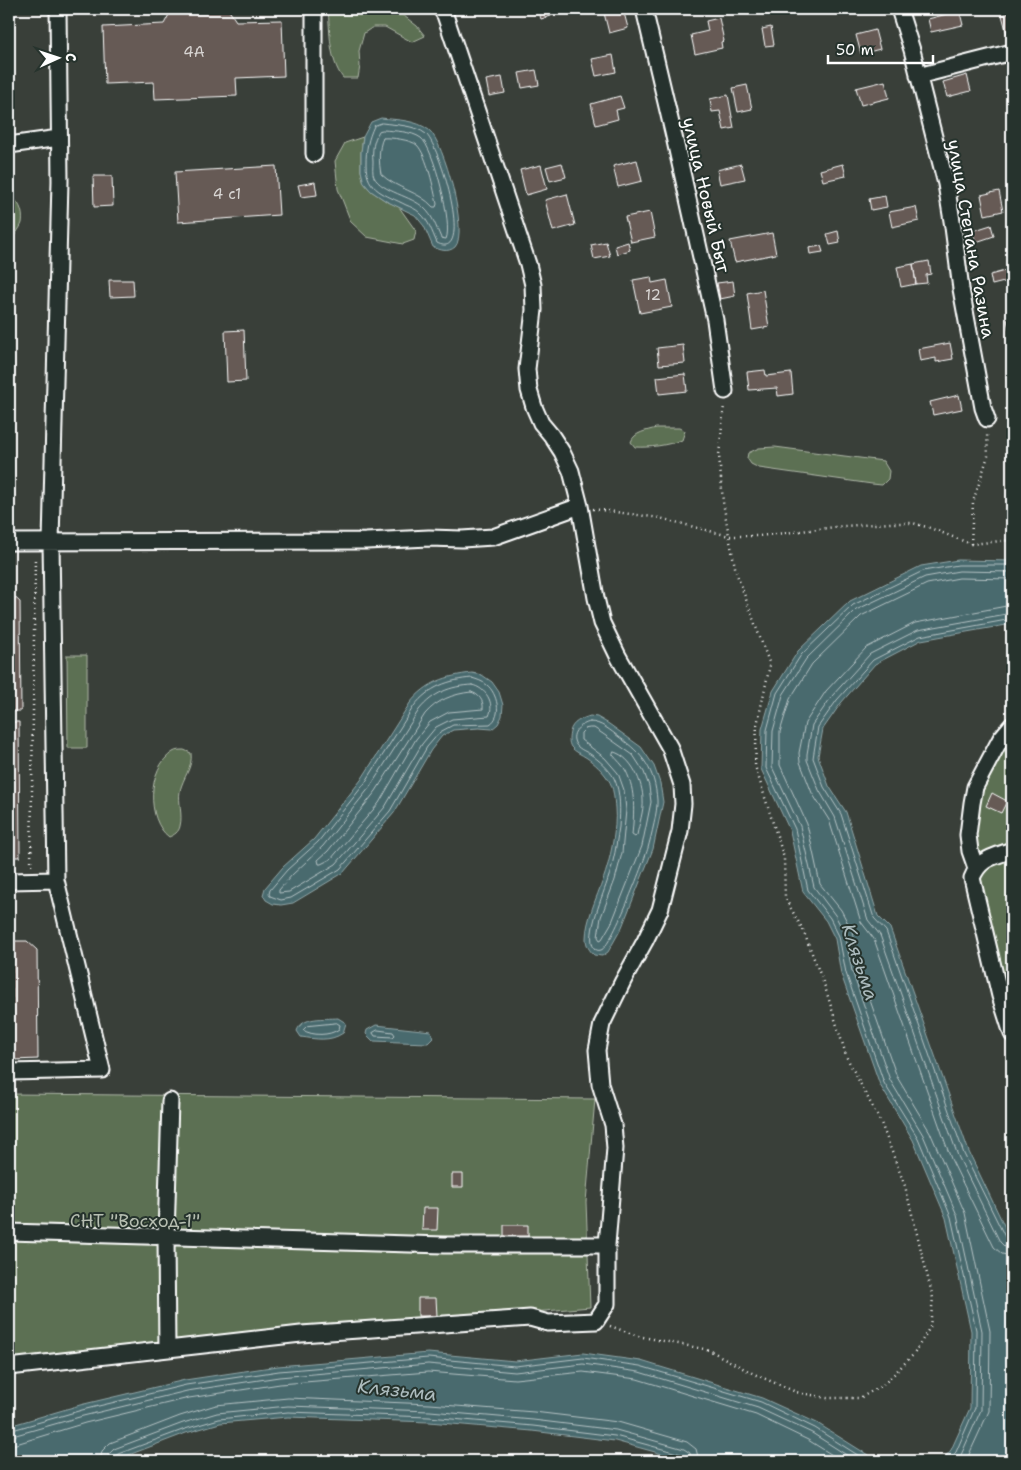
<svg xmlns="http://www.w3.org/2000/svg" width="1021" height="1470" font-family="'Shantell Sans',sans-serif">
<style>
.green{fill:#5c6f52;stroke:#aeb7a8}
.water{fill:#486a6e;stroke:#91a6a8}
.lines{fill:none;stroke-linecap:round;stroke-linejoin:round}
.shore{stroke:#b6c3c5;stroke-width:1}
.building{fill:#665a55;stroke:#fff}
.minor-casing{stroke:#fff;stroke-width:19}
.path{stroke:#fff;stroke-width:2.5;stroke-dasharray:1 4;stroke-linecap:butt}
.minor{stroke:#26332d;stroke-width:15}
.labels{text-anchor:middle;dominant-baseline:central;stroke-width:4;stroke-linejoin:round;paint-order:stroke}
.number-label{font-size:15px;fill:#d9d6d4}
.street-label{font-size:18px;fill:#fff;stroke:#26332d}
.park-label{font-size:18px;fill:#b6beb1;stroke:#26332d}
.water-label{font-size:19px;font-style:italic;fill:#adbcbe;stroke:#26332d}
</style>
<rect width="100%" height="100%" fill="#393f39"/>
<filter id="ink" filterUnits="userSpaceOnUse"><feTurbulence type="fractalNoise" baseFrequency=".02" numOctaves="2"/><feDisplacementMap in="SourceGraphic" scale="10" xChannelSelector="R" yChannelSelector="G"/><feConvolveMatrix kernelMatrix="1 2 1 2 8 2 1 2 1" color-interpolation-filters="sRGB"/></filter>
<g filter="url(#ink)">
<!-- green -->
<path class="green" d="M 328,9 L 395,9 L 417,26 L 425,36 L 412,42 L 385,27 L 373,27 L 364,33 L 359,51 L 360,66 L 358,78 L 343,78 C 329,60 330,31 328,9 Z
M 363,137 L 361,152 L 361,171 L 364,183 L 371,191 L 386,201 L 399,207 L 416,231 L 414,240 L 403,244 L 367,237 L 351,222 L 338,189 L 335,161 L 345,143 Z
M 9,196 C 19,200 24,212 22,223 C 20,229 13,237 9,243 Z
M 656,428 L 679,428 L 685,431 L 682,440 C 668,445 650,448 635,447 L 631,442 C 634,432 647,431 656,428 Z
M 775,447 L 883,461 L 889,471 L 888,479 L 882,485 L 872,484 L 759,468 L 751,464 L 747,458 L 748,453 L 759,448 Z
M 67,655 L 87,655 L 87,748 L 68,748 Z
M 1012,712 L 1012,1053 L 991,995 L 973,914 L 963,844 L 963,813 L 969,783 L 987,748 Z
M 184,750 L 191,753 C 193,768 183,777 180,791 C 178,802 183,815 180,826 C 179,832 174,835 169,837 C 146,820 147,768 173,752 C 176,750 180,750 184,750 Z
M 9,1094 L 595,1099 L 586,1202 L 590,1307 L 173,1344 L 9,1360 Z"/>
<!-- water -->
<path class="water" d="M 381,118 C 398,120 416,120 429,130 C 444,142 469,233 455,247 C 448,253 440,250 433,247 L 424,226 L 415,215 L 386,201 L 371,191 L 364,183 L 361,171 L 361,152 L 363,137 L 371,122 Z
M 958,560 L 1012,561 L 1012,624 L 921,640 L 875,664 L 841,703 L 823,729 L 818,756 L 829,786 L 846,812 L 878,916 L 890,928 L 969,1152 L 1012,1242 L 1012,1461 L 942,1461 L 951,1450 L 970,1408 L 971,1331 L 946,1218 L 913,1140 L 880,1085 L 841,974 L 835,939 L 826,921 L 803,892 L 790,831 L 761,769 L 762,729 L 773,691 L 798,651 L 850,601 L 921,566 Z
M 472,673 L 482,675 L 492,682 L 499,692 L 503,705 L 502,716 L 498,724 L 492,729 L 479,728 L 453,730 L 442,736 L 431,750 L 394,813 L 343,873 L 293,903 L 281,905 L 273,904 L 266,900 L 263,895 L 265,888 L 283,867 L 314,839 L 361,780 L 410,703 C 427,682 446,676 472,673 Z
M 590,716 L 597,717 L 609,724 L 641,747 L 654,766 L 660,783 L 663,802 L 653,849 L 622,927 L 608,952 L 602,956 L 594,955 C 589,950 586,945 586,938 C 586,921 597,896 603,880 C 610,861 617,829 615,808 C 614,799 614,787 608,779 C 603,771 594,763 587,758 C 581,754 575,752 571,747 C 568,742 569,737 570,732 C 572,722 581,719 590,716 Z
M 338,1018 L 346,1023 L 343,1033 C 330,1042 316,1039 301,1037 L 297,1031 C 302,1016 324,1019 338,1018 Z
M 376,1025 L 431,1031 L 433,1038 L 428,1043 L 373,1041 L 366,1034 L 367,1030 Z
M 428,1353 L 515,1361 L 583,1353 L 641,1361 L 762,1398 L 817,1423 L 868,1455 L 872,1461 L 688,1461 L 615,1441 L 532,1431 L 429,1422 L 288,1417 L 220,1423 L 186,1433 L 113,1461 L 9,1461 L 9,1426 L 80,1405 L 185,1380 L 278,1366 Z"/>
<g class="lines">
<!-- shore -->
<path class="shore" d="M 382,123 C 396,125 415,125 426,134 C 440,146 475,262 437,243 C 432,232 429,221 420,213 C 416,209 411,207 406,205 C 385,194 366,191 366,164 C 366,149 368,139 374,126 Z
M 383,130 C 395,131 411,131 421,138 C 434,148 453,225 446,239 L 441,238 C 436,227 433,216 424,208 C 412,196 382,192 374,177 C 372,173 373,166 373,162 C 372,150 373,141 379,131 Z
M 383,138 C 390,137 412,140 417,145 C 427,155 434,190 437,204 L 436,207 L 433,207 C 419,191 396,189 381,174 C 379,164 378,148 383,138 Z
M 1012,605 L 915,623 L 866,648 L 826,691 L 805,723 L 799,753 L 800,762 L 812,793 L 829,820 L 861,922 L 874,939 L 951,1159 L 994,1247 L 1002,1254 L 1012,1256
M 1012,613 L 918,630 L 870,654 L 832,696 L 812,725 L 807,754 L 807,760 L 819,790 L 835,817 L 868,920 L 880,935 L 958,1156 L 1000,1242 L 1005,1247 L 1012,1249
M 1012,619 L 920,636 L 873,660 L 837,700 L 818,727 L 813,758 L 824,787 L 841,814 L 874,918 L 886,931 L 964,1154 L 1006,1239 L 1008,1242 L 1012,1242
M 472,678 C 478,680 482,681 487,685 C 497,693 503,716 490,724 L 453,725 L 440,732 L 427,747 L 390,811 L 340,869 L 291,898 L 281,900 L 270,896 L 269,894 L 270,890 L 287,870 L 318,842 L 365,783 L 414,706 C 429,687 448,680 472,678 Z
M 472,685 C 486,688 495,703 489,716 L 452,719 L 436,727 L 422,744 L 385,807 L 336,864 L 289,892 L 279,893 L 279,890 L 292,875 L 323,846 L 370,787 L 419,710 C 433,693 450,686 472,685 Z
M 471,692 C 479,694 484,701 483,709 L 449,712 L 430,722 L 416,739 L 379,803 L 331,859 L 321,864 L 319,864 L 318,860 L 328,851 L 376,791 L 425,714 C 437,700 453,694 471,692 Z
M 590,722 C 601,722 611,731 619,737 C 643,754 655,770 657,800 C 658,810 651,837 648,848 C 644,862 611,948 601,950 C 598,951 596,950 594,948 C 585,935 604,893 608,879 C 610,873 612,867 613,861 C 616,850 617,838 619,827 C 620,811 621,793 614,778 C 609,769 599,760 590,754 C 585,751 578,749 575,743 C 570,732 581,724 590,722 Z
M 590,728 L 594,728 L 603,734 L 633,755 L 644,772 L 649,786 L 651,802 L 642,846 L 612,922 L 602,939 L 600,940 L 598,937 L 601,917 L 615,880 L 622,853 L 626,810 L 624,790 L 618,773 L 605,758 L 581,740 L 581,733 L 585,729 Z
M 614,752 C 632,757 643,783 643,800 C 644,811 639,824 637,835 L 635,837 L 632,835 C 634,814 636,791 626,771 C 623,765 617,760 613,755 Z
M 337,1023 L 340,1025 L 339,1029 C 330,1036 312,1036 303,1030 L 307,1026 Z
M 378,1030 L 393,1032 L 395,1035 L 393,1037 L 375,1036 L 373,1033 Z
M 9,1431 L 82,1410 L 186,1385 L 279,1371 L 428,1358 L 515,1366 L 583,1358 L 640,1366 L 761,1402 L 815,1428 L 864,1459 L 866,1461
M 9,1437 L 83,1416 L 187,1391 L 279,1377 L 428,1364 L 515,1372 L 583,1364 L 639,1372 L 758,1408 L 812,1433 L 856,1461
M 9,1445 L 16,1444 L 85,1423 L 189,1398 L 280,1384 L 428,1372 L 515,1379 L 583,1372 L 637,1379 L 756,1415 L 808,1440 L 842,1461
M 100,1461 L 102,1451 L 110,1443 L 180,1416 L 216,1405 L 288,1398 L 430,1404 L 534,1412 L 618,1422 L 687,1442 L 696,1449 L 699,1461
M 108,1461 L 109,1454 L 114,1449 L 183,1423 L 217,1413 L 288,1406 L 430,1411 L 533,1420 L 616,1430 L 684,1449 L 690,1453 L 691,1461
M 114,1461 L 114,1457 L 118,1454 L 185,1429 L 219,1419 L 288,1412 L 429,1417 L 533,1426 L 615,1436 L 681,1454 L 684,1457 L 685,1461
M 948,1461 L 956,1452 L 975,1408 L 976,1330 L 951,1217 L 918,1138 L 884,1083 L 846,973 L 839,936 L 830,918 L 808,890 L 795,829 L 766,768 L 767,730 L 777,693 L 801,655 L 853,605 L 923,571 L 958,565 L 1012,565
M 956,1461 L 961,1455 L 981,1410 L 982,1331 L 957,1215 L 923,1135 L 890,1080 L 852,971 L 845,934 L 835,915 L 814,887 L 800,826 L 772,767 L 773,731 L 783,695 L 806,659 L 856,610 L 925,577 L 959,571 L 1012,572
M 966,1461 L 989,1411 L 990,1331 L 965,1213 L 930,1132 L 897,1077 L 859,969 L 852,931 L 841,910 L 820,884 L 807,824 L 780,765 L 780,732 L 790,699 L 812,664 L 861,616 L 927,584 L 959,578 L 1012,579"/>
</g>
<!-- building -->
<path class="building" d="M 172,9 L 228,9 L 236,21 L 282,20 L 284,76 L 236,78 L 237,96 L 155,99 L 154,82 L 105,84 L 103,27 L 164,24 Z
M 538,9 L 549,9 L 551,16 L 541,19 Z
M 603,9 L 623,9 L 628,28 L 609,33 Z
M 946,9 L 959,9 L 963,25 L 931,32 L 928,19 L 947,14 Z
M 1012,13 L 1012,32 L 1007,34 L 1002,15 Z
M 719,18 L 724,41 L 721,42 L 722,48 L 695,54 L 691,35 L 708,31 L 706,21 Z
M 771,27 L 774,45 L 765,46 L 762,29 Z
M 875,30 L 880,49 L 861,54 L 856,35 Z
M 613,55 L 616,72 L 596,76 L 592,59 Z
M 536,70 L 539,85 L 522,88 L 519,73 Z
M 967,75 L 971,91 L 947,97 L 943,82 Z
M 502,77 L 505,93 L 489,96 L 486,80 Z
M 885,81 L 889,98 L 861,105 L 856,88 Z
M 747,85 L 752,109 L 738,112 L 733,88 Z
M 728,95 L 734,128 L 724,130 L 720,111 L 712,112 L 710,99 Z
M 620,96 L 624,108 L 616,110 L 618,119 L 596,125 L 591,104 Z
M 637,160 L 642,181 L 618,187 L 613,166 Z
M 562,163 L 566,177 L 550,181 L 546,167 Z
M 741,164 L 745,179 L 720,184 L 717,170 Z
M 843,164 L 846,176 L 823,181 L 820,170 Z
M 541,165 L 547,189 L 526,195 L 520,170 Z
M 276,166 L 279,215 L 178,222 L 175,172 Z
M 93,176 L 112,176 L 113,206 L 94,207 Z
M 315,182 L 317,195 L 301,197 L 298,185 Z
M 999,191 L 1003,211 L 985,215 L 981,195 Z
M 567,194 L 575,225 L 553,231 L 545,200 Z
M 885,196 L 887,207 L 871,210 L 869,199 Z
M 916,207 L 919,221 L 892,227 L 889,212 Z
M 650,212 L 655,237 L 631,242 L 625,217 Z
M 991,225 L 994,236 L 976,242 L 972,231 Z
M 838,231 L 840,243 L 830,245 L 827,234 Z
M 772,233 L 776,254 L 735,262 L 730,241 Z
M 606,242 L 610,256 L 594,259 L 591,245 Z
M 628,242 L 630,250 L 617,254 L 615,246 Z
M 821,246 L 823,252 L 810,254 L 809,248 Z
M 929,261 L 931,274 L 926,275 L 927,283 L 916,284 L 913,264 Z
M 913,264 L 916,284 L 901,287 L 897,267 Z
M 1012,269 L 1012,280 L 992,285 L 990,275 Z
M 651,277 L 652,283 L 667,280 L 672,307 L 640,313 L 633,280 Z
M 109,280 L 133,280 L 134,296 L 110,297 Z
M 733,281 L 735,296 L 720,299 L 717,283 Z
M 763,290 L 769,327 L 752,330 L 747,293 Z
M 1012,319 L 1012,340 L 1007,320 Z
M 244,330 L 246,381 L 227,382 L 225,331 Z
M 950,343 L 953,359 L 936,362 L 936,358 L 920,361 L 918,349 Z
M 683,345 L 685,363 L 659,365 L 657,348 Z
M 765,370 L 766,376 L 791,373 L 793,394 L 778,396 L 777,388 L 749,390 L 747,372 Z
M 685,374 L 687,391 L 659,394 L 657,377 Z
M 1012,374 L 1012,388 L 1009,389 L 1006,376 Z
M 959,395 L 962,409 L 933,415 L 930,402 Z
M 9,592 L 20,602 L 21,711 L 9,711 Z
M 9,722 L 19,722 L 20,857 L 9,857 Z
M 992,793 L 1007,801 L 1001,813 L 986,806 Z
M 9,932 L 13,932 L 13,941 L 27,941 L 37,950 L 38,1059 L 13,1060 L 13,1042 L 9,1042 L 9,1025 L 13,1025 L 13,1014 L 9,1015 L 9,999 L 12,998 L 12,988 L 9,988 L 9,972 L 12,972 L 12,961 L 9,961 Z
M 452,1174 L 463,1174 L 463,1187 L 452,1187 Z
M 423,1208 L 438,1208 L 437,1230 L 422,1230 Z
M 504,1225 L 528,1225 L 528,1241 L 504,1241 Z
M 418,1298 L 436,1298 L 437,1316 L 418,1316 Z"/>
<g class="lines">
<defs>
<path id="minor" d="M 644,9 L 673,132 L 715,320 L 725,391
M 899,9 L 912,50 L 946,184 L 953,227 L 961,289 L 983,408 L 987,419
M 918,76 L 1012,52
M 9,145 L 59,138
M 314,154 L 314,9
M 9,542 L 366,541 L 429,538 L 462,539 L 493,537 L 580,506
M 1012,850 C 993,857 980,858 972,878 L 1000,996 L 1012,1034
M 976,868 L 970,851 L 968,835 L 972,803 L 975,787 L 1001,738 L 1012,725
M 9,881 L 56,880
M 9,1072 L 102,1070 L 56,880 L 51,542 L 60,181 L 58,9
M 9,1232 L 444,1245 L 607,1245
M 167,1349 L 166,1237 L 170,1101
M 9,1367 L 301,1334 L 530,1318 L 548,1323 L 596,1321 L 607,1304 L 607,1245 L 615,1148 L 613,1125 L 600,1084 L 597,1050 L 602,1024 L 623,981 L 645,941 L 660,910 L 680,831 L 683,804 L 682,785 L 670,748 L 618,656 L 602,623 L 596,598 L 580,506 L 571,471 L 562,452 L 551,435 L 541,423 L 534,407 L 529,390 L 527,369 L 534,310 L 533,285 L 528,264 L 445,15 L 441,9"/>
</defs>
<!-- minor casing -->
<use href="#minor" class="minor-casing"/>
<!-- path -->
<path class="path" d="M 593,509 L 660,518 L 729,536 L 759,536 L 844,526 L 891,523 L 913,523 L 930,528 L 971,544 L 1012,540
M 971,544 L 973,502 L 988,456 L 987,433
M 31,866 L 35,557
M 610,1326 L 638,1336 L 709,1350 L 754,1374 L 796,1392 L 827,1398 L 860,1398 L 883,1385 L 914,1354 L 930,1327 L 933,1298 L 905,1186 L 881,1123 L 847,1058 L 825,987 L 803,930 L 785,898 L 784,858 L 755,766 L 757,725 L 770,665 L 736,572 L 729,536 L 723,502 L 719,455 L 724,405"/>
<!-- minor -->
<use href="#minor" class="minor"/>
</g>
</g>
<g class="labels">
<!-- number labels -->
<g class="number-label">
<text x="194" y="52">4А</text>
<text x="227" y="194">4 с1</text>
<text x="653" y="295">12</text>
</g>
<!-- street labels -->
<g class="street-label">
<text transform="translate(706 195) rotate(77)">улица Новый Быт</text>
<text transform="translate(971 239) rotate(80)">улица Степана Разина</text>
</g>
<!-- park labels -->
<g class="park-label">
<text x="135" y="1221">СНТ "Восход-1"</text>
</g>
<!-- water labels -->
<g class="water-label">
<text transform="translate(860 962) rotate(72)">Клязьма</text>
<text transform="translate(397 1390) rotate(6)">Клязьма</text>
</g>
</g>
<!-- margin -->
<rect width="1021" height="1470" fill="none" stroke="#26332d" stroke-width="30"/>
<rect x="15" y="15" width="991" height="1440" fill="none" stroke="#fff" stroke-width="2" filter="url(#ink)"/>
<!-- north arrow -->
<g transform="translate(58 58) rotate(87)" stroke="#26332d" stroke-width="4" paint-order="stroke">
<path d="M0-4L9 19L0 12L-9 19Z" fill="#ffffff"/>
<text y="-8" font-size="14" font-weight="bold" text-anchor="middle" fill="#ffffff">С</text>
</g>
<!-- scale -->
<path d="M828 55v8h105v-8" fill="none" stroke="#ffffff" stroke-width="2.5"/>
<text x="836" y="55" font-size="15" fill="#ffffff" stroke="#26332d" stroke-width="4" paint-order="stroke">50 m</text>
</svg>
